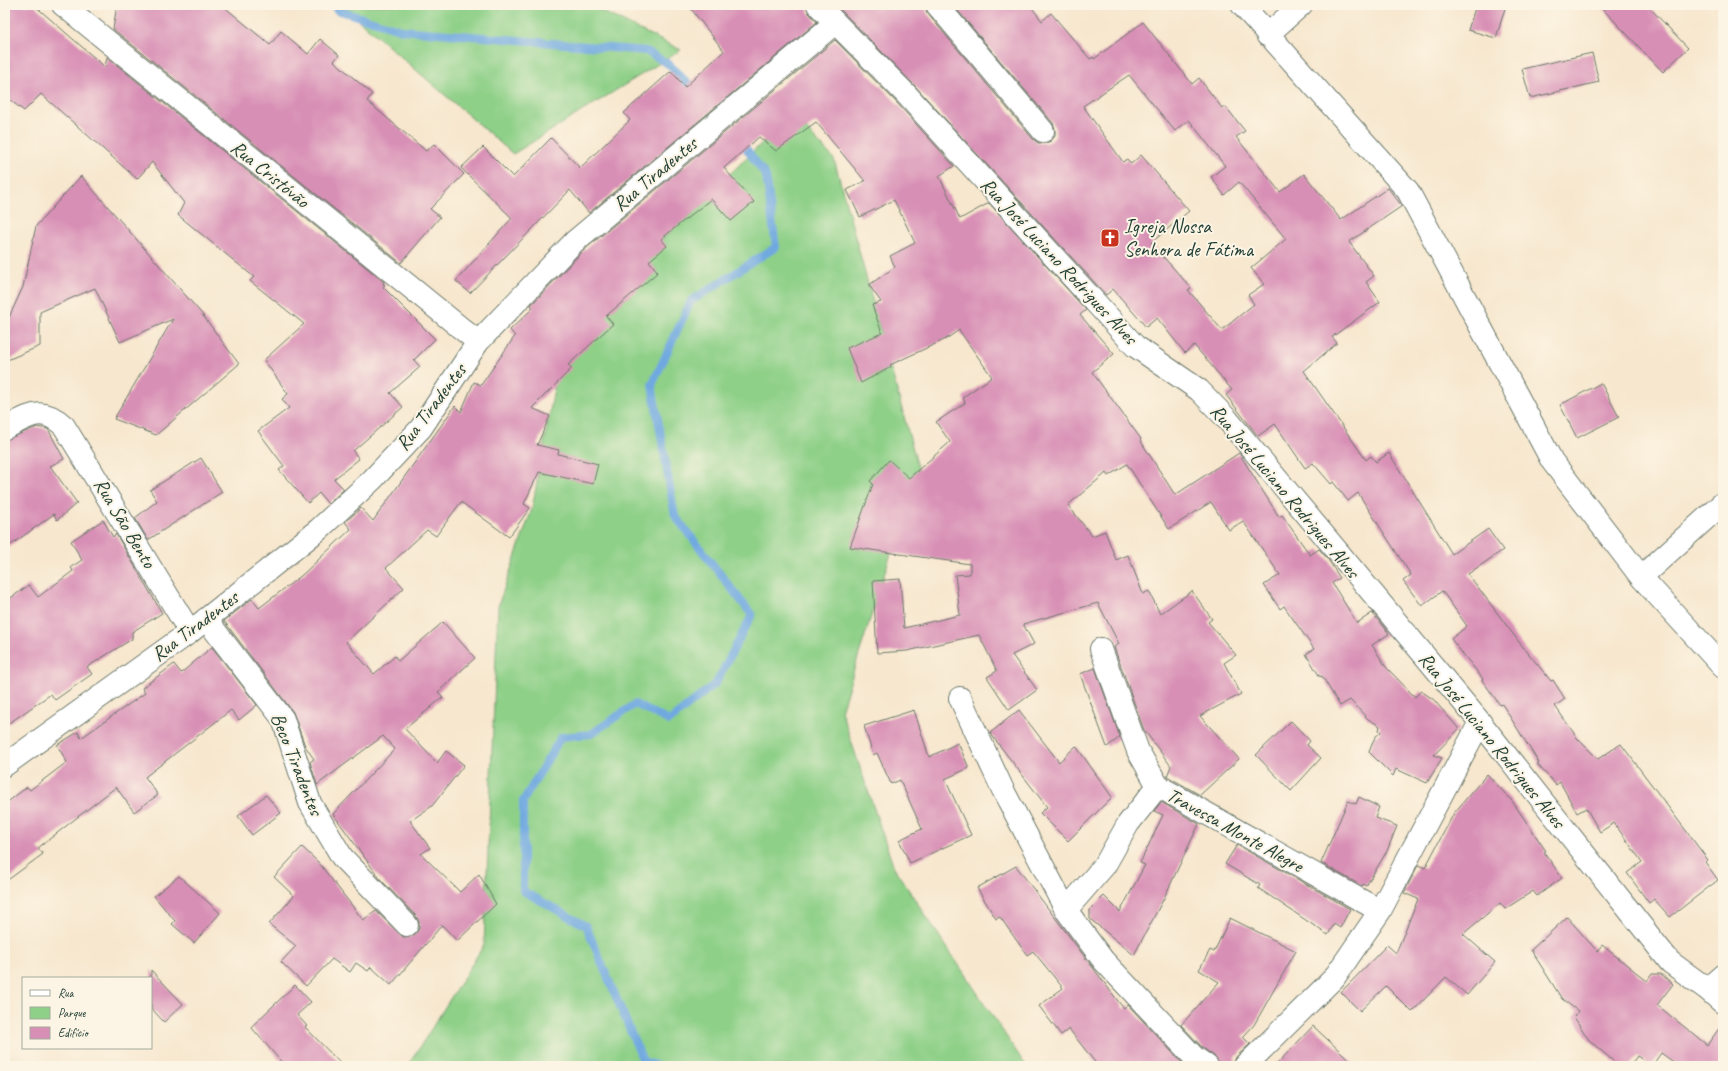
<svg xmlns="http://www.w3.org/2000/svg" width="1728" height="1071" font-family="Caveat,sans-serif">
<style>
.green{fill:#8ed088;stroke:#56865e}
.lines{fill:none;stroke-linecap:round;stroke-linejoin:round}
.stream{stroke:#70a9e0;stroke-width:8}
.building{fill:#d88fb5;fill-rule:evenodd}
.minor-casing{stroke:#6b786a;stroke-width:24}
.minor{stroke:#fff;stroke-width:22}
.labels{text-anchor:middle;dominant-baseline:central;stroke-width:4;stroke-linejoin:round;paint-order:stroke}
.street-label{font-size:20px;fill:#1f3d34;stroke:#fcf5e5}
.poi-label{font-size:20px;fill:#1f3d34;stroke:#fcf5e5;text-anchor:start}
</style>
<rect width="100%" height="100%" fill="#fcf5e5"/>
<filter id="ink" filterUnits="userSpaceOnUse"><feTurbulence type="fractalNoise" baseFrequency=".025" numOctaves="2"/><feDisplacementMap in="SourceGraphic" scale="8" xChannelSelector="R" yChannelSelector="G"/><feConvolveMatrix kernelMatrix="1 2 1 2 8 2 1 2 1" color-interpolation-filters="sRGB"/></filter>
<filter id="wash" filterUnits="userSpaceOnUse"><feTurbulence type="fractalNoise" baseFrequency=".012" numOctaves="4" result="noise"/><feDisplacementMap in="SourceGraphic" scale="16" xChannelSelector="R" yChannelSelector="G"/><feGaussianBlur stdDeviation="0.9" result="paint"/><feColorMatrix in="noise" values="0 0 0 0 0 0 0 0 0 0 0 0 0 0 0 0 0 1.4 0 .05"/><feComposite in="paint" operator="in"/></filter>
<g filter="url(#wash)">
<rect width="100%" height="100%" fill="#f7e7ce"/>
<!-- green -->
<path class="green" d="M 341,5 L 589,5 L 681,50 L 513,154 Z
M 792,114 L 834,159 L 918,468 L 841,711 L 894,868 L 1026,1066 L 408,1066 L 484,945 L 498,606 L 532,509 L 564,334 Z"/>
<g class="lines">
<!-- stream -->
<path class="stream" d="M 333,5 L 337,10 L 402,30 L 646,51 L 670,65 L 695,91
M 658,1066 L 643,1061 L 586,926 L 523,891 L 523,801 L 561,737 L 591,734 L 635,704 L 669,721 L 716,683 L 752,615 L 675,516 L 652,385 L 691,301 L 776,247 L 766,176 L 740,140"/>
</g>
<g id="blocks">
<!-- building -->
<path class="building" d="M 5,5 L 34,5 L 105,67 L 107,57 L 384,282 L 383,284 L 385,285 L 383,287 L 435,339 L 414,360 L 420,367 L 390,393 L 403,407 L 353,451 L 359,459 L 334,479 L 344,489 L 328,504 L 319,493 L 308,503 L 279,470 L 284,466 L 258,431 L 289,408 L 282,399 L 288,394 L 264,360 L 304,324 L 250,281 L 254,277 L 178,215 L 184,203 L 152,162 L 137,179 L 41,94 L 24,111 L 5,96 Z
M 117,5 L 222,5 L 270,45 L 281,31 L 308,54 L 320,39 L 339,55 L 334,61 L 372,94 L 367,101 L 426,151 L 434,144 L 464,174 L 430,209 L 440,217 L 401,263 L 113,29 Z
M 688,5 L 806,5 L 809,13 L 817,22 L 589,213 L 570,190 L 470,293 L 456,281 L 512,218 L 461,168 L 483,147 L 513,177 L 551,138 L 580,168 L 630,120 L 624,113 L 671,71 L 685,87 L 724,51 Z
M 836,5 L 925,5 L 927,13 L 1033,139 L 1038,143 L 1045,143 L 1051,141 L 1055,136 L 1055,129 L 1053,123 L 953,5 L 1030,5 L 1042,21 L 1051,13 L 1090,59 L 1093,57 L 1094,59 L 1143,22 L 1192,84 L 1199,78 L 1222,108 L 1225,106 L 1245,131 L 1236,137 L 1280,192 L 1304,174 L 1341,220 L 1388,188 L 1402,206 L 1349,242 L 1374,276 L 1366,282 L 1380,302 L 1332,337 L 1337,343 L 1304,371 L 1366,460 L 1371,456 L 1376,462 L 1389,453 L 1452,554 L 1488,529 L 1503,550 L 1468,574 L 1519,642 L 1551,681 L 1553,680 L 1565,699 L 1555,706 L 1578,739 L 1598,759 L 1621,744 L 1708,860 L 1705,862 L 1718,880 L 1670,917 L 1654,899 L 1649,903 L 1627,873 L 1642,862 L 1614,823 L 1600,832 L 1586,808 L 1577,813 L 1560,782 L 1556,785 L 1537,764 L 1539,763 L 1502,704 L 1500,705 L 1482,680 L 1483,679 L 1451,639 L 1467,626 L 1442,591 L 1422,606 L 1403,581 L 1411,575 L 1358,493 L 1348,501 L 1333,482 L 1331,484 L 1313,463 L 1305,468 L 1275,424 L 1258,436 L 1226,395 L 1232,390 L 1194,345 L 1185,353 L 1157,318 L 1146,327 L 1113,289 L 1106,295 L 915,86 ZM 1129,75 L 1175,131 L 1189,120 L 1225,166 L 1211,177 L 1224,195 L 1239,182 L 1286,239 L 1251,268 L 1264,284 L 1248,295 L 1254,304 L 1222,330 L 1188,290 L 1191,288 L 1151,243 L 1189,211 L 1141,155 L 1131,164 L 1127,159 L 1123,162 L 1083,106 Z
M 1476,5 L 1506,5 L 1496,38 L 1468,30 Z
M 1599,5 L 1647,5 L 1688,48 L 1663,72 Z
M 835,40 L 897,103 L 954,166 L 939,176 L 960,219 L 989,203 L 1086,310 L 1080,315 L 1114,354 L 1092,372 L 1141,439 L 1140,440 L 1175,495 L 1239,453 L 1279,517 L 1282,515 L 1310,555 L 1319,549 L 1327,558 L 1340,578 L 1332,583 L 1357,623 L 1372,613 L 1385,628 L 1389,634 L 1372,645 L 1386,667 L 1415,697 L 1421,691 L 1433,699 L 1459,729 L 1434,755 L 1442,758 L 1427,783 L 1396,769 L 1393,776 L 1369,752 L 1375,737 L 1381,732 L 1379,730 L 1380,726 L 1368,719 L 1350,700 L 1340,706 L 1322,676 L 1320,677 L 1306,654 L 1314,649 L 1284,606 L 1280,609 L 1264,585 L 1280,575 L 1243,521 L 1229,530 L 1211,502 L 1169,529 L 1127,464 L 1108,476 L 1106,473 L 1068,505 L 1092,536 L 1105,531 L 1116,560 L 1128,555 L 1143,594 L 1149,591 L 1160,614 L 1192,591 L 1212,619 L 1208,622 L 1236,655 L 1224,663 L 1241,694 L 1200,716 L 1239,759 L 1200,795 L 1167,776 L 1171,766 L 1144,730 L 1114,647 L 1119,644 L 1098,603 L 1023,624 L 1034,644 L 1012,655 L 1037,690 L 1009,710 L 987,677 L 997,671 L 979,635 L 907,651 L 877,653 L 873,581 L 900,579 L 904,628 L 960,615 L 955,575 L 970,574 L 970,564 L 850,547 L 873,484 L 870,481 L 889,460 L 909,478 L 950,442 L 936,422 L 965,403 L 963,397 L 992,377 L 959,330 L 946,339 L 890,365 L 891,367 L 861,383 L 847,348 L 882,333 L 872,305 L 881,302 L 869,285 L 895,267 L 890,256 L 915,243 L 894,200 L 860,217 L 847,190 L 865,181 L 816,122 L 776,151 L 759,137 L 724,168 L 754,202 L 731,221 L 711,199 L 661,239 L 667,246 L 649,261 L 658,272 L 606,316 L 613,324 L 568,365 L 572,368 L 532,408 L 550,416 L 537,445 L 559,450 L 558,454 L 598,464 L 593,484 L 539,472 L 524,504 L 530,508 L 509,537 L 461,502 L 436,536 L 427,530 L 386,568 L 404,588 L 346,642 L 374,674 L 395,656 L 398,661 L 443,622 L 475,658 L 438,692 L 443,697 L 405,729 L 437,763 L 446,751 L 464,765 L 432,806 L 410,821 L 430,848 L 421,854 L 460,892 L 479,874 L 496,904 L 457,941 L 442,925 L 391,985 L 371,967 L 368,971 L 356,963 L 350,972 L 332,959 L 306,986 L 281,962 L 296,946 L 269,924 L 294,896 L 274,877 L 302,847 L 319,863 L 363,920 L 376,911 L 403,937 L 410,937 L 415,934 L 419,929 L 419,922 L 416,916 L 381,880 L 333,814 L 395,749 L 383,736 L 317,785 L 310,762 L 314,759 L 305,746 L 293,712 L 224,621 L 252,599 L 259,608 L 302,575 L 351,529 L 345,522 L 361,508 L 373,521 L 455,406 L 461,412 L 474,382 L 481,385 L 515,336 L 510,330 L 533,308 L 531,305 L 583,251 Z
M 1592,53 L 1599,82 L 1530,98 L 1522,69 Z
M 81,176 L 201,313 L 239,364 L 156,435 L 114,419 L 173,319 L 120,342 L 95,288 L 40,312 L 40,346 L 5,361 L 5,326 L 23,287 L 36,226 Z
M 1601,383 L 1619,417 L 1577,438 L 1560,405 Z
M 37,427 L 48,429 L 64,459 L 50,466 L 77,503 L 57,520 L 54,514 L 5,549 L 5,440 Z
M 201,458 L 222,492 L 148,540 L 135,518 L 157,501 L 150,490 Z
M 103,520 L 113,537 L 116,534 L 162,613 L 132,632 L 132,639 L 87,667 L 92,674 L 55,700 L 51,694 L 5,726 L 5,602 L 29,585 L 38,597 L 73,571 L 71,567 L 82,560 L 71,541 Z
M 212,647 L 257,705 L 239,720 L 231,710 L 145,777 L 158,795 L 134,812 L 116,787 L 38,848 L 43,854 L 5,882 L 5,804 L 27,787 L 30,790 L 67,762 L 57,745 L 78,732 L 81,738 L 145,693 L 142,688 L 174,664 L 181,673 Z
M 1095,668 L 1120,737 L 1107,747 L 1080,674 Z
M 914,710 L 929,757 L 958,743 L 969,768 L 945,779 L 971,835 L 910,863 L 899,840 L 922,829 L 900,780 L 891,784 L 877,753 L 873,755 L 864,726 Z
M 1019,710 L 1059,762 L 1076,746 L 1112,797 L 1068,841 L 1040,813 L 1047,807 L 990,733 Z
M 1291,721 L 1310,741 L 1307,745 L 1321,758 L 1291,791 L 1256,755 Z
M 1487,774 L 1512,801 L 1546,851 L 1544,852 L 1562,878 L 1537,896 L 1533,891 L 1505,909 L 1500,903 L 1463,934 L 1495,962 L 1467,995 L 1446,977 L 1412,1012 L 1386,986 L 1360,1011 L 1341,992 L 1387,945 L 1396,953 L 1418,899 L 1404,893 L 1418,865 L 1425,868 L 1454,813 Z
M 266,795 L 281,813 L 252,835 L 238,816 Z
M 1359,797 L 1379,807 L 1375,818 L 1397,826 L 1387,851 L 1366,886 L 1363,884 L 1362,886 L 1321,863 L 1348,801 L 1356,804 Z
M 1161,802 L 1199,824 L 1164,898 L 1134,955 L 1090,919 L 1090,910 L 1104,896 L 1120,912 L 1145,865 L 1140,863 L 1163,815 L 1154,811 Z
M 1237,845 L 1350,909 L 1340,928 L 1334,924 L 1328,935 L 1258,888 L 1260,885 L 1225,864 Z
M 1016,866 L 1124,1009 L 1128,1005 L 1185,1066 L 1098,1066 L 1069,1029 L 1061,1035 L 1039,1006 L 1063,988 L 1033,951 L 1027,955 L 1000,917 L 996,919 L 977,888 Z
M 179,876 L 220,913 L 194,943 L 172,924 L 175,921 L 154,896 Z
M 1567,917 L 1597,951 L 1602,945 L 1647,981 L 1652,974 L 1661,974 L 1673,984 L 1657,1005 L 1707,1045 L 1723,1023 L 1723,1066 L 1679,1066 L 1661,1053 L 1652,1066 L 1637,1056 L 1630,1066 L 1619,1066 L 1589,1040 L 1574,1017 L 1578,1011 L 1562,999 L 1531,950 Z
M 1230,918 L 1296,951 L 1254,1025 L 1243,1037 L 1250,1044 L 1236,1057 L 1233,1066 L 1219,1066 L 1214,1056 L 1202,1047 L 1181,1025 L 1219,982 L 1199,970 L 1210,950 L 1214,952 Z
M 151,970 L 183,1004 L 164,1022 L 151,1008 Z
M 295,985 L 311,1002 L 297,1015 L 307,1026 L 305,1027 L 343,1066 L 285,1066 L 251,1027 Z
M 1313,1026 L 1356,1066 L 1275,1066 Z"/>
</g>
</g>
<g filter="url(#ink)">
<use href="#blocks" fill-opacity="0" stroke="#6b786a" stroke-width="1"/>
<g class="lines">
<defs>
<path id="minor" d="M 63,5 L 478,342
M 818,5 L 906,94 L 1135,346 L 1199,390 L 1227,419 L 1480,722 L 1670,962 L 1707,989 L 1723,1003
M 937,5 L 1043,131
M 1242,5 L 1408,191 L 1552,461 L 1641,577 L 1723,667
M 1267,35 L 1301,5
M 5,428 C 30,416 41,405 64,426 L 190,632
M 1641,577 L 1723,503
M 206,619 L 283,719 L 310,803 L 342,857 L 407,925
M 1101,649 L 1138,751 L 1158,786 L 1380,911
M 960,698 L 1003,790 L 1066,910 L 1103,960 L 1194,1057 L 1207,1066
M 5,765 L 190,632 L 318,530 L 372,480 L 421,428 L 478,342 L 574,242 L 835,23
M 1066,910 L 1105,865 L 1128,824 L 1158,786
M 1707,989 L 1723,975
M 1245,1066 L 1334,978 L 1380,911 L 1480,722"/>
</defs>
<!-- minor casing -->
<use href="#minor" class="minor-casing"/>
<!-- minor -->
<use href="#minor" class="minor"/>
</g>
</g>
<!-- icons -->
<defs>
<symbol id="church-square" viewBox="-11 -11 22 22"><rect x="-9" y="-9" width="18" height="18" rx="4" fill="#c8321e" stroke="#fcf5e5"/><path d="M-1.2-6h2.4v3.5h3.3v2.4h-3.3V6h-2.4V-.1h-3.3v-2.4h3.3Z" fill="#fff"/></symbol>
</defs>
<g fill-rule="evenodd">
<use href="#church-square" x="1099" y="227" width="22" height="22"/>
</g>
<g class="labels">
<!-- street labels -->
<g class="street-label">
<text transform="translate(270 174) rotate(39)">Rua Cristóvão</text>
<text transform="translate(655 174) rotate(-40)">Rua Tiradentes</text>
<text transform="translate(1059 261) rotate(47)">Rua José Luciano Rodrigues Alves</text>
<text transform="translate(431 407) rotate(-53)">Rua Tiradentes</text>
<text transform="translate(1285 491) rotate(50)">Rua José Luciano Rodrigues Alves</text>
<text transform="translate(125 523) rotate(59)">Rua São Bento</text>
<text transform="translate(195 626) rotate(-37)">Rua Tiradentes</text>
<text transform="translate(1492 740) rotate(51)">Rua José Luciano Rodrigues Alves</text>
<text transform="translate(297 764) rotate(68)">Beco Tiradentes</text>
<text transform="translate(1235 830) rotate(29)">Travessa Monte Alegre</text>
</g>
<!-- poi labels -->
<g class="poi-label">
<text x="1124" y="226">Igreja Nossa<tspan x="1124" dy="23">Senhora de Fátima</tspan></text>
</g>
</g>
<!-- margin -->
<rect width="1728" height="1071" fill="none" stroke="#fcf5e5" stroke-width="20"/>
<!-- legend -->
<rect x="22" y="977" width="130" height="72" fill="#fcf5e5" stroke="#a4ab9e"/>
<rect x="30" y="990" width="20" height="6" fill="#ffffff" stroke="#a4ab9e"/>
<text x="58" y="997" font-size="12" fill="#1f3d34">Rua</text>
<rect x="30" y="1007" width="20" height="12" fill="#8ed088" stroke="#a4ab9e"/>
<text x="58" y="1017" font-size="12" fill="#1f3d34">Parque</text>
<rect x="30" y="1027" width="20" height="12" fill="#d88fb5" stroke="#a4ab9e"/>
<text x="58" y="1037" font-size="12" fill="#1f3d34">Edifício</text>
</svg>
